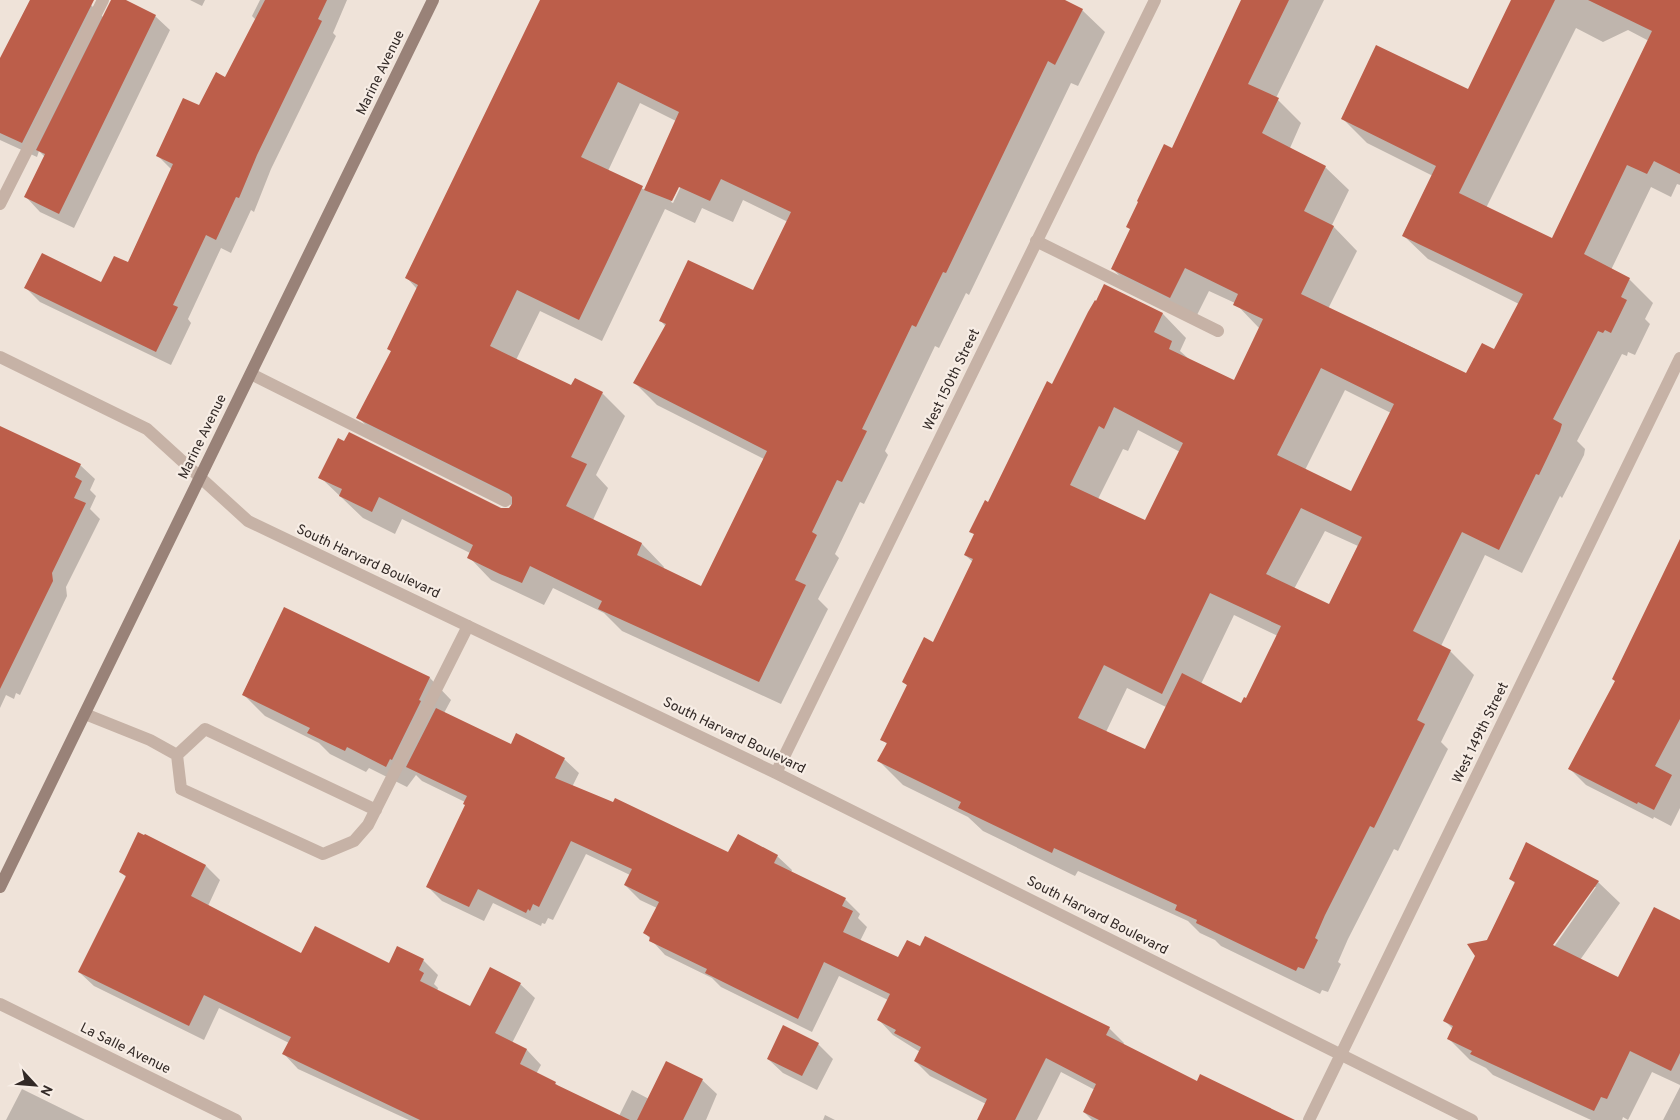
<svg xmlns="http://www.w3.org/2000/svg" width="1680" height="1120" font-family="Overpass,sans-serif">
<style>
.shadow{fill:#0003;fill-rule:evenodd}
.building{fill:#bc5e4a;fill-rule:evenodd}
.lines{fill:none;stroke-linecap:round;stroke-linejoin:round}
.service{stroke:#c6b2a6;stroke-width:12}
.minor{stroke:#c6b2a6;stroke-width:12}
.secondary{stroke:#998278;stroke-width:12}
.labels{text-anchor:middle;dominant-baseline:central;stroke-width:4.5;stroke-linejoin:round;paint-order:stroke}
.street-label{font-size:14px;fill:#322926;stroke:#f7ede5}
</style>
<rect width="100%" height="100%" fill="#efe3d9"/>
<!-- shadow -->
<path class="shadow" d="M 30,0 L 80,0 L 91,5 L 104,18 L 123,0 L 155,16 L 170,30 L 74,228 L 40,212 L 26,197 L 45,157 L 39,151 L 37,157 L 0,140 L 0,61 Z
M 190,0 L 205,0 L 202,6 Z
M 260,0 L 347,0 L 333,33 L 336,36 L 271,169 L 254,212 L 251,210 L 231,253 L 221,248 L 188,319 L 191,323 L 171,365 L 40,302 L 26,288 L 102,284 L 128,263 L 172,170 L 158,156 L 226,79 L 256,20 L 252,16 Z
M 541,0 L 1062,0 L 1082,10 L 1105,32 L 1078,86 L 1071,83 L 969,295 L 966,293 L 939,348 L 935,346 L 885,451 L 888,455 L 864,504 L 860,502 L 835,554 L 839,558 L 818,599 L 828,609 L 781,704 L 622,631 L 604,613 L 553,588 L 544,605 L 491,580 L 469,557 L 470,553 L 402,519 L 395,534 L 363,518 L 320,477 L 501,510 L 510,509 L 513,506 L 380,440 L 358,417 L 392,352 L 388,348 L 417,289 L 407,278 ZM 640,103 L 676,121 L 645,190 L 608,171 ZM 681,181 L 683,182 L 673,203 L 671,202 ZM 743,200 L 788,222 L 754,292 L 660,320 L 666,327 L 635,383 L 657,405 L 764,459 L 702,588 L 663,569 L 664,567 L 642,544 L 593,520 L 608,488 L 596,475 L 625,416 L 602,393 L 572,387 L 516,360 L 540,311 L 602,341 L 665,209 L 695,223 L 702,208 L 733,222 Z
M 1243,0 L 1324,0 L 1276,98 L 1301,123 L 1290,148 L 1325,167 L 1349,190 L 1332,225 L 1357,251 L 1328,309 L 1359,325 L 1360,322 L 1467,374 L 1494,351 L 1519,304 L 1428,259 L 1404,236 L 1433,176 L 1367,143 L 1343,119 L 1469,90 L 1513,0 L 1661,0 L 1680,9 L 1680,185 L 1677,184 L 1671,197 L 1651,187 L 1611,270 L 1629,279 L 1653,303 L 1645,319 L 1650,324 L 1635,355 L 1628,352 L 1627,356 L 1622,354 L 1577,441 L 1585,449 L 1584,455 L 1562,498 L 1560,496 L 1522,573 L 1485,555 L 1441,646 L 1450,651 L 1474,675 L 1441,742 L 1448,749 L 1398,851 L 1394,849 L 1348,939 L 1338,962 L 1341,964 L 1328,992 L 1322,990 L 1320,994 L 1221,946 L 1215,940 L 1200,933 L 1188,921 L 1078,871 L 1075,876 L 983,831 L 968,817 L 903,785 L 879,761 L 887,744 L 882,739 L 908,686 L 904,682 L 934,643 L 973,562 L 965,555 L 975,535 L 971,531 L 989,504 L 1053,386 L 1105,286 L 1163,314 L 1186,338 L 1180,351 L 1190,360 L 1234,382 L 1260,329 L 1235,303 L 1209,291 L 1194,321 L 1136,293 L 1113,269 L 1131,230 L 1128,227 L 1172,150 ZM 1576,28 L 1603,42 L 1628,30 L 1649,41 L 1552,240 L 1486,208 ZM 1345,390 L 1391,413 L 1352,493 L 1305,470 ZM 1138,430 L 1180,452 L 1146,522 L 1098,499 L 1123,449 L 1128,451 ZM 1325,531 L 1358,546 L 1329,606 L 1294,589 ZM 1234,615 L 1278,636 L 1247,700 L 1242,705 L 1201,684 ZM 1127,688 L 1166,707 L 1145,751 L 1106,732 Z
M 0,428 L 80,465 L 95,479 L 90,490 L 96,496 L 90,509 L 100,519 L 66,587 L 67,596 L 20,695 L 16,693 L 14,699 L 6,695 L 0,708 Z
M 1680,542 L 1680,808 L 1671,826 L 1654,817 L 1653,819 L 1586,785 L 1570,769 L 1616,681 Z
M 285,609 L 430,678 L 451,700 L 444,713 L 511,745 L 564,759 L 579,773 L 572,787 L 728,854 L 777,856 L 792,870 L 791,873 L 845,899 L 860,914 L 858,918 L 867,927 L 860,941 L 899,959 L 1109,1028 L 1124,1043 L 1123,1045 L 1266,1120 L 1092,1120 L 1084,1112 L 1095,1090 L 1061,1072 L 1037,1120 L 978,1120 L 986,1104 L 930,1076 L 915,1061 L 920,1052 L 893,1035 L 879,1020 L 888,1000 L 839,976 L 812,1032 L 721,987 L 712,978 L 665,955 L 645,933 L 657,908 L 640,900 L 625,885 L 630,875 L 586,854 L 553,920 L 548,918 L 545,924 L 542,923 L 541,926 L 493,903 L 484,921 L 442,901 L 428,887 L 466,805 L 465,802 L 422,781 L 416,775 L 407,787 L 369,768 L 366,772 L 330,754 L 319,743 L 265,716 L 243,694 Z
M 145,835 L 206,866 L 220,880 L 208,906 L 301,955 L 389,964 L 397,948 L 423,960 L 438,975 L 434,984 L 438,988 L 437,991 L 471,1007 L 520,984 L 535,998 L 512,1043 L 527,1050 L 541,1065 L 536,1074 L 555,1083 L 561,1089 L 619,1116 L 632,1090 L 649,1099 L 702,1080 L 717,1094 L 706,1120 L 409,1120 L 298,1069 L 284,1054 L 289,1043 L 219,1008 L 204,1040 L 94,986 L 79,972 L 127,878 L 120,871 Z
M 1510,879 L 1598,882 L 1620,903 L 1580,960 L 1619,978 L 1680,921 L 1680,1085 L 1652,1072 L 1628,1120 L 1623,1117 L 1622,1120 L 1591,1120 L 1493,1075 L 1486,1068 L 1470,1060 L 1449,1039 L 1453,1029 L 1445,1021 L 1516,884 ZM 1593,887 L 1596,887 L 1551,951 L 1549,950 Z
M 818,1044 L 833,1059 L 817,1090 L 783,1073 L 768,1059 Z
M 1680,1087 L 1680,1120 L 1663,1120 Z
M 22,1089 L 85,1120 L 6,1120 Z
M 825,1115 L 835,1120 L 823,1120 Z"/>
<!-- building -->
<path class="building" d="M 30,0 L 94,0 L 22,143 L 0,133 L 0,58 Z
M 111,0 L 126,0 L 156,15 L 59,214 L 24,197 L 45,154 L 36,150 Z
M 265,0 L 327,0 L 318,19 L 322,21 L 257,155 L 239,198 L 236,197 L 216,240 L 206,235 L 173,305 L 178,307 L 156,352 L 24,288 L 42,253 L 101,282 L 114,256 L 128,262 L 173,164 L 156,156 L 183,98 L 199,105 L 216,72 L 225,77 Z
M 540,0 L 1065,0 L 1083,9 L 1055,65 L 1048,61 L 946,273 L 943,272 L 916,327 L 912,325 L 862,429 L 867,431 L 842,482 L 837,480 L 812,532 L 817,535 L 795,580 L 806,585 L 759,682 L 598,609 L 602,601 L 530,566 L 522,583 L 500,574 L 467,558 L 473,545 L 379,497 L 372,512 L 339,496 L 342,489 L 318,478 L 338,438 L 344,441 L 349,432 L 501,508 L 509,508 L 512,504 L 512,497 L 509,494 L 356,418 L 391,351 L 387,349 L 418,285 L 405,278 ZM 618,82 L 679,112 L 644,190 L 672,201 L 679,187 L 710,201 L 721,179 L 791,212 L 753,290 L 688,260 L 659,321 L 666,324 L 633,383 L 767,451 L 701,586 L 637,555 L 642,543 L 566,506 L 587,464 L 571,457 L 603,392 L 575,378 L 571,385 L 490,346 L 517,290 L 579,320 L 607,262 L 643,186 L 581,157 Z
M 1241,0 L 1289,0 L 1248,84 L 1279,98 L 1262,133 L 1326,166 L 1304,211 L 1334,226 L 1301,294 L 1466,373 L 1482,343 L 1494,349 L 1523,294 L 1402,236 L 1436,166 L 1341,119 L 1376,45 L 1468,89 L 1511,0 L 1555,0 L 1459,193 L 1552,238 L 1652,31 L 1588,0 L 1680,0 L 1680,174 L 1654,161 L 1647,174 L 1627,165 L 1584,254 L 1630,278 L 1621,297 L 1627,300 L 1611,333 L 1605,330 L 1603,333 L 1598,331 L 1553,419 L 1562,424 L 1560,431 L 1539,475 L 1536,474 L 1499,550 L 1462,532 L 1413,631 L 1451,650 L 1417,720 L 1425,724 L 1374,828 L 1370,826 L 1325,915 L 1315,938 L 1318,940 L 1304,969 L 1298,967 L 1296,971 L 1196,923 L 1197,920 L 1175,910 L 1177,905 L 1054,848 L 1052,853 L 958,808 L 961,802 L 877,761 L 887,743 L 880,740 L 907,685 L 902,682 L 924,637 L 933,642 L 973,559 L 964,555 L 974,534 L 969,532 L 985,500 L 988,502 L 1047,381 L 1052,384 L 1088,312 L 1095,300 L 1096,301 L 1104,284 L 1163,313 L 1154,332 L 1172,341 L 1169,349 L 1234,380 L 1263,319 L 1233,305 L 1238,294 L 1185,268 L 1170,298 L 1111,269 L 1130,229 L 1126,227 L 1138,202 L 1137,201 L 1164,144 L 1172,148 ZM 1321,368 L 1394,404 L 1351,491 L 1277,455 ZM 1114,407 L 1183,443 L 1145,520 L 1070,485 L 1099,426 L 1104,429 ZM 1301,508 L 1362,537 L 1329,604 L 1266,574 ZM 1210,593 L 1281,626 L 1246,698 L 1244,697 L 1241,703 L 1182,673 L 1145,749 L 1078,718 L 1104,665 L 1162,694 Z
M 0,426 L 81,464 L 75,477 L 82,481 L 74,498 L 86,503 L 52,573 L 53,581 L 0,689 Z
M 1680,539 L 1680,719 L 1655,766 L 1672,775 L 1654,810 L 1638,802 L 1637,804 L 1568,769 L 1615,681 L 1612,679 Z
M 284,607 L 430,677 L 419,700 L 421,701 L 392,760 L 390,759 L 386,767 L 347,747 L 345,751 L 307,733 L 310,728 L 242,695 Z
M 436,708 L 511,744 L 516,733 L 565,758 L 555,778 L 613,802 L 615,798 L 728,852 L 738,834 L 778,855 L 774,863 L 846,898 L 842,906 L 853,911 L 843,932 L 898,957 L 907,940 L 920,946 L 925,936 L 1110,1027 L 1106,1035 L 1197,1081 L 1200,1074 L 1295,1120 L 1099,1120 L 1083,1112 L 1096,1084 L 1046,1058 L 1015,1120 L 977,1120 L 987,1099 L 914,1061 L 921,1047 L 894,1033 L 896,1030 L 877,1020 L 890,994 L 824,962 L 798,1019 L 705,973 L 707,969 L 649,941 L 650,937 L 643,933 L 659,902 L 624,885 L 632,869 L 571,841 L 539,907 L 533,904 L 530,911 L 528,909 L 526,913 L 478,889 L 469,907 L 426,887 L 465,805 L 463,804 L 467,796 L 406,767 Z
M 138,832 L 144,835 L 145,834 L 206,865 L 191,896 L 301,953 L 315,926 L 389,963 L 397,946 L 424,959 L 419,970 L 424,973 L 420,981 L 470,1006 L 490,967 L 521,983 L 495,1033 L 527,1049 L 520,1064 L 556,1082 L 555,1084 L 630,1120 L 420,1120 L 282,1054 L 291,1037 L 204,995 L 189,1026 L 78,972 L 126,876 L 119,872 Z
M 1526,842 L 1599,881 L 1553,945 L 1618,977 L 1654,907 L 1680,920 L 1680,1053 L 1671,1071 L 1630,1051 L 1607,1099 L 1601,1097 L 1594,1111 L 1470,1054 L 1472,1051 L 1447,1039 L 1453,1026 L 1443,1021 L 1475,956 L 1467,944 L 1487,940 L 1515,882 L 1509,879 Z
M 783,1025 L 819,1043 L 802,1076 L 767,1059 Z
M 666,1061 L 703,1079 L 683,1120 L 637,1120 Z"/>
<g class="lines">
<!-- service -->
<path class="service" d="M 0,204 L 103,0
M 1036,241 L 1218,331
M 251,374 L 505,501
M 85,714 L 150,740 L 177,755 L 181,789 L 323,854 L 354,841 L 368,825 L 468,626
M 177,755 L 205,729 L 376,810"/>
<!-- minor -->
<path class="minor" d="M 0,357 L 147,429 L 248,521 L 776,773 L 1472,1120
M 776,773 L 1155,0
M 0,1004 L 236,1120
M 1309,1120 L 1680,358"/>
<!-- secondary -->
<path class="secondary" d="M 0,887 L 433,0"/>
</g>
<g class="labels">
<!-- street labels -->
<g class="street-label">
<text transform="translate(381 73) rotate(-64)">Marine Avenue</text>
<text transform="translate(952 380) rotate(-64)">West 150th Street</text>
<text transform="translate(203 437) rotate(-64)">Marine Avenue</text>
<text transform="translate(368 562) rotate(25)">South Harvard Boulevard</text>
<text transform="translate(1481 733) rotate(-64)">West 149th Street</text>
<text transform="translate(734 736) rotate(26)">South Harvard Boulevard</text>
<text transform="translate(1097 916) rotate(27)">South Harvard Boulevard</text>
<text transform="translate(125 1049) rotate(26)">La Salle Avenue</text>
</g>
</g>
<!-- north arrow -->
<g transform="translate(35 1085) rotate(116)" stroke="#f7ede5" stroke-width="4" paint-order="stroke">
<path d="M0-4L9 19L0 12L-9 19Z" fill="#322926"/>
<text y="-8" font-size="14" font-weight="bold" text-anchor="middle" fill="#322926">N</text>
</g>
</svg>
